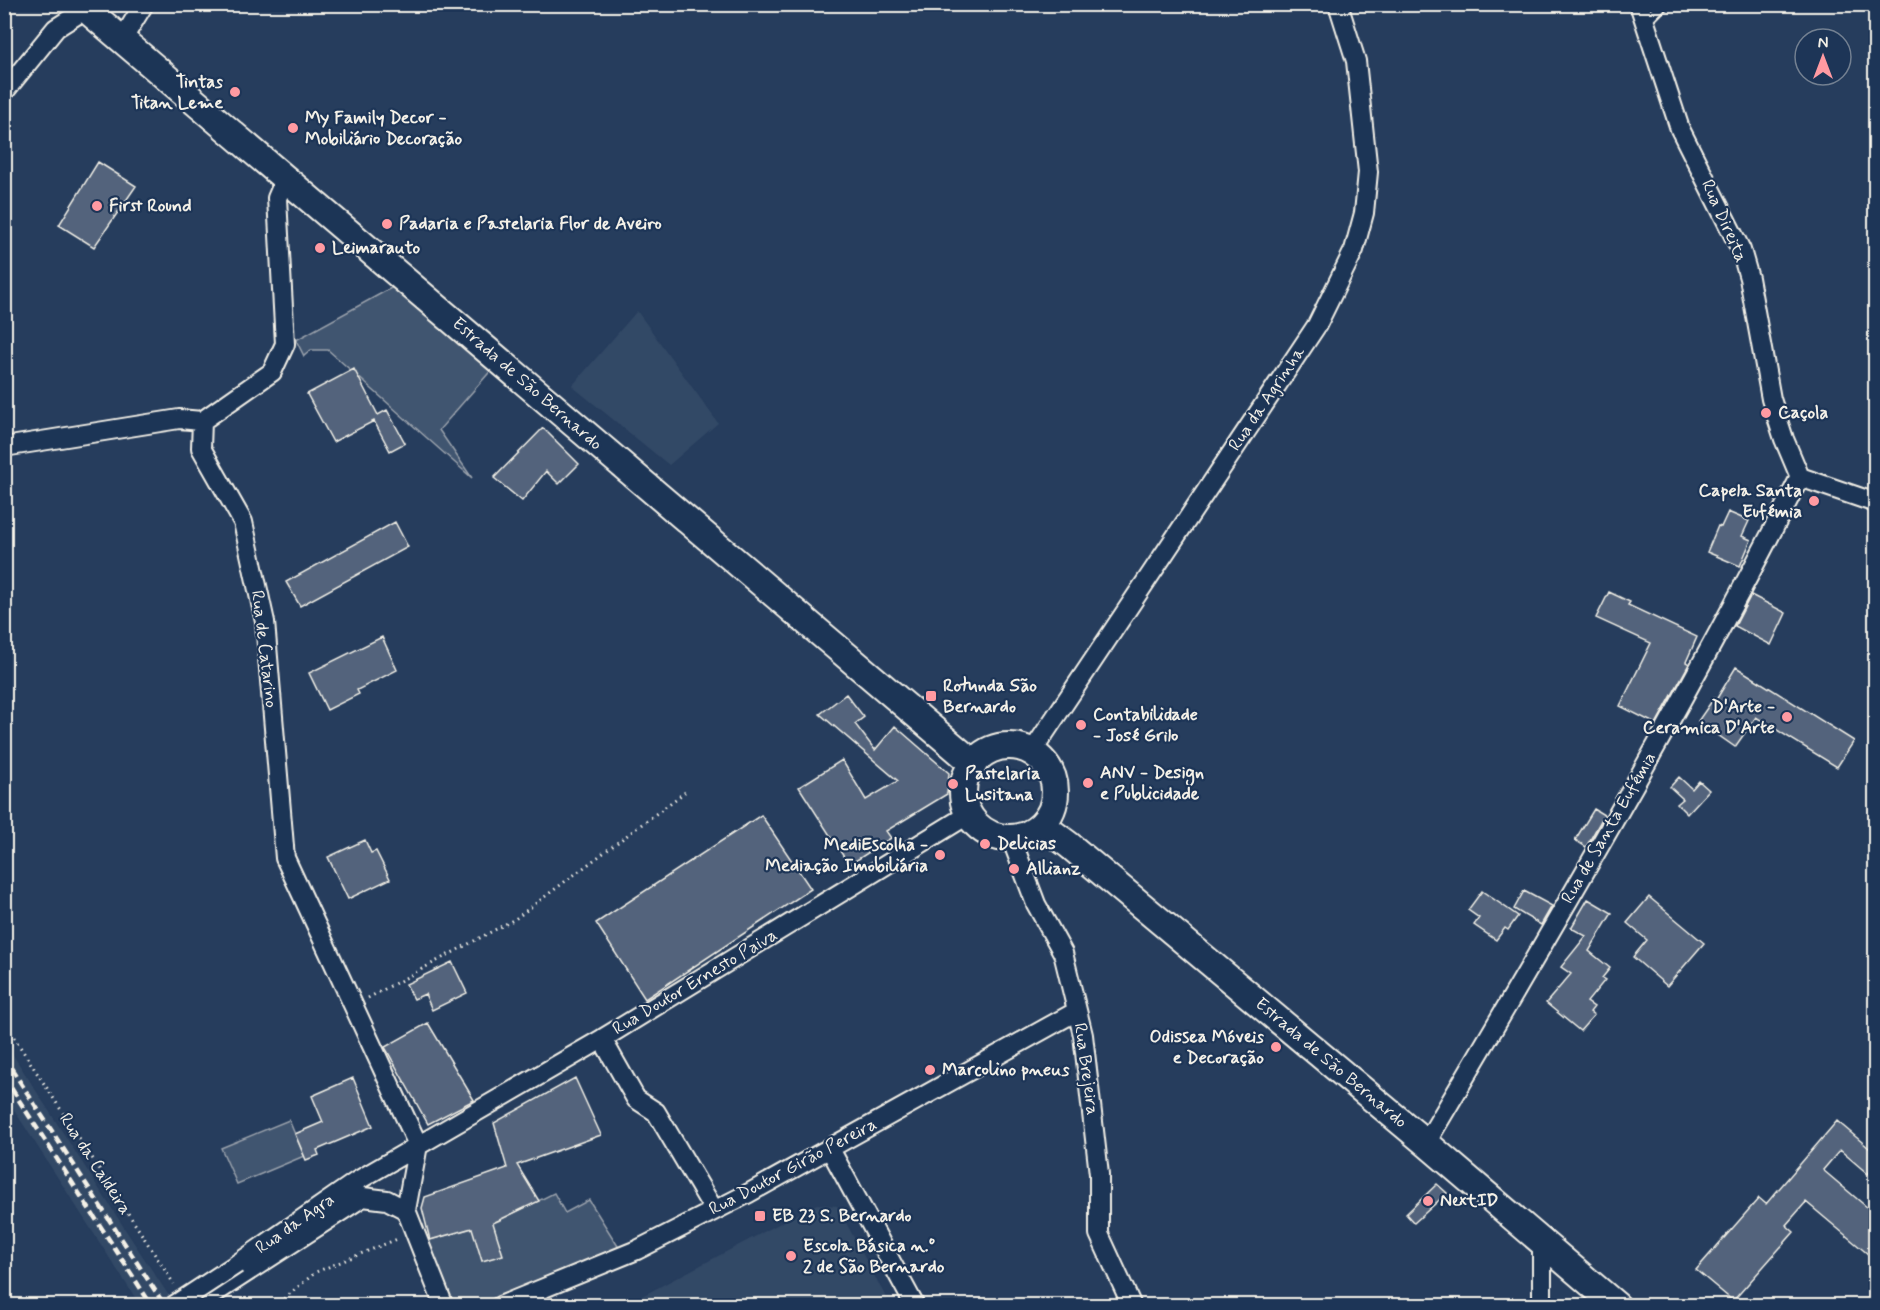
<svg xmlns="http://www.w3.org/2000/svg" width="1880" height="1310" font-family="Mynerve,sans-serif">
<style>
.built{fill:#334966}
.green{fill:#40546f;stroke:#9aa2ac;stroke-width:1.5}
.building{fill:#52647b;stroke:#f4f1e8;stroke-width:1.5}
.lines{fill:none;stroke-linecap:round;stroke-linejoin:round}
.service-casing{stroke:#f4f1e8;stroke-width:14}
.minor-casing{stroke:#f4f1e8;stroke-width:22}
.secondary-casing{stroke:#f4f1e8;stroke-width:30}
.path{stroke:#f4f1e8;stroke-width:3;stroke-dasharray:1.5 4.5;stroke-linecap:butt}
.service{stroke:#1d3557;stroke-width:9}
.minor{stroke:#1d3557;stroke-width:18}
.secondary{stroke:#1d3557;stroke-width:26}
.rail{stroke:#f4f1e8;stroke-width:4.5;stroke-dasharray:9 4.5;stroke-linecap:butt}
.minor-bridge-casing{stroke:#f4f1e8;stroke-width:22;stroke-linecap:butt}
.minor-bridge{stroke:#1d3557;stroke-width:18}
.poi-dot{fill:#ff9aa2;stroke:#1d3557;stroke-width:2}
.labels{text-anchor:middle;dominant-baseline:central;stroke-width:4.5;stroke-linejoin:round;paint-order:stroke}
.poi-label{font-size:18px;font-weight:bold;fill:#f4f1e8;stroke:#1d3557;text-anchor:start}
.street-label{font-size:18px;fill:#f4f1e8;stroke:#1d3557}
</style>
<rect width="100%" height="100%" fill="#263d5d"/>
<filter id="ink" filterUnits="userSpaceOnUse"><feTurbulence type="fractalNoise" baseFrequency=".0167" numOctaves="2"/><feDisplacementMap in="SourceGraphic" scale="12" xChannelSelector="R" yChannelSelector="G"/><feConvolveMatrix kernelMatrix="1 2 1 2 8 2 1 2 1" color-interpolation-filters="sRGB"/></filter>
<g filter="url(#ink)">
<!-- built -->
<path class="built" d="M 637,311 L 718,423 L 669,465 L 572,386 Z
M 4,1041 L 132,1240 L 175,1305 L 140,1305 L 5,1096 Z
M 817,1204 L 837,1206 L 890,1305 L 625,1305 Z"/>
<!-- green -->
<path class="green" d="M 393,287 L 494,367 L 439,430 L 472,478 L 328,350 L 311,350 L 304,356 L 296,340 Z
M 289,1120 L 304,1156 L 237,1184 L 221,1148 Z
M 554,1193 L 565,1213 L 589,1200 L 621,1251 L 487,1305 L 448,1305 L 429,1240 L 498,1221 Z"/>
<!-- building -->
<path class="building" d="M 98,162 L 136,186 L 94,247 L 59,225 Z
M 354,369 L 378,415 L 387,410 L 405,443 L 390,451 L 374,421 L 333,442 L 307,394 Z
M 543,428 L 579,464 L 559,484 L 546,471 L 522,501 L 494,478 Z
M 1728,512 L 1749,521 L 1742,536 L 1751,540 L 1740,566 L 1707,552 L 1718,526 L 1721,527 Z
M 395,522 L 408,547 L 300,606 L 286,582 Z
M 1609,592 L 1630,602 L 1628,605 L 1697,637 L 1686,662 L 1689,664 L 1656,724 L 1620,706 L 1651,643 L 1596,618 Z
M 1751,595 L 1786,613 L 1771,645 L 1735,626 Z
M 382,637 L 397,670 L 357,690 L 359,694 L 327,710 L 309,673 Z
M 1736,667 L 1854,741 L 1837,767 L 1756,717 L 1735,747 L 1698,721 L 1714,698 L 1716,700 Z
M 846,694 L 864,717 L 855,724 L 875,750 L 895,726 L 949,773 L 947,794 L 886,831 L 891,838 L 849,865 L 799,787 L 842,760 L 866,800 L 898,781 L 820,714 Z
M 1679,777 L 1692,789 L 1699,781 L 1709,790 L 1687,814 L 1677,804 L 1683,799 L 1670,787 Z
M 1594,809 L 1604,815 L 1586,847 L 1575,840 Z
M 761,815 L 811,889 L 645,999 L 596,923 Z
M 365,840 L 371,853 L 376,851 L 390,879 L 348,899 L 328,857 Z
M 1482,891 L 1518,916 L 1508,930 L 1505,928 L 1496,940 L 1474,925 L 1479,918 L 1468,910 Z
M 1524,891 L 1552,906 L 1541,925 L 1514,909 Z
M 1649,897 L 1704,943 L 1667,986 L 1633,957 L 1647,940 L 1627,923 Z
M 1588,899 L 1612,913 L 1589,951 L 1610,968 L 1602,978 L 1605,980 L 1587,1002 L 1594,1007 L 1590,1012 L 1594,1015 L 1580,1031 L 1546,1003 L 1571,974 L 1561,967 L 1586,936 L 1571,928 Z
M 452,962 L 467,993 L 432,1010 L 425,994 L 414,999 L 406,984 Z
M 428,1023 L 474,1100 L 428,1124 L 385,1047 Z
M 353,1078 L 373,1126 L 317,1150 L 319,1155 L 306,1160 L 295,1134 L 323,1122 L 312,1096 Z
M 575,1078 L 601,1135 L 517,1165 L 539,1201 L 493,1223 L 503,1255 L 482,1261 L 472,1228 L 430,1240 L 422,1208 L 425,1197 L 507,1168 L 494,1123 Z
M 1837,1121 L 1875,1153 L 1875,1164 L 1868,1174 L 1840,1150 L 1823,1170 L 1875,1214 L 1875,1260 L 1806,1202 L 1786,1225 L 1794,1232 L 1733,1301 L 1696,1270 L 1759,1198 L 1766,1204 Z
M 1437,1184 L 1447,1193 L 1414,1223 L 1406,1214 Z"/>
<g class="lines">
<defs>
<path id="service" d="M 1645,22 L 1663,4"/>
<path id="minor" d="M 1639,4 L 1680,129 L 1741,250 L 1749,278 L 1771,399 L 1784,439 L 1800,477
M 122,40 L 144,4
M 4,92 L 56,28 L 86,9
M 286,177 L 277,198 L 285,344 L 272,372 L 202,421 L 201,448 L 243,522 L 265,622 L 285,858 L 418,1145
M 4,447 L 179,419 L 202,421
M 1800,477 L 1876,503
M 1032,752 L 1317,325 L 1354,250 L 1364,213 L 1368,172 L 1356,61 L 1338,4
M 1011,838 L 1036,904 L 1063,953 L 1083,1035 L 1099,1174 L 1099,1234 L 1132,1306
M 602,1039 L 636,1099 L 656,1112 L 714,1210
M 1426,1143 C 1556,924 1685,703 1800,477
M 418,1145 L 406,1210 L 444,1306
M 830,1149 L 915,1306
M 1542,1243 L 1542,1306
M 237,1264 L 357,1181 L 602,1039 L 969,814
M 195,1306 L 363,1197 L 387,1200 L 406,1210
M 500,1306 L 637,1250 L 749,1193 L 1077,1011"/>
<path id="secondary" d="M 80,4 L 974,764
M963 792a46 46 0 1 1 92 0a46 46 0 1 1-92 0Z
M 1042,825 L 1069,845 L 1426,1143 L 1617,1306"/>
</defs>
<!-- service casing -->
<use href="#service" class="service-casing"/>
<!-- minor casing -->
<use href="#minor" class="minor-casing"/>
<!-- secondary casing -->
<use href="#secondary" class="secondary-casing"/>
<!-- path -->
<path class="path" d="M 368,998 L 515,919 L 685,792
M 4,1022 L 174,1284
M 275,1306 L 316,1272 L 400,1238"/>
<!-- service -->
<use href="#service" class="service"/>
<!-- minor -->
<use href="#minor" class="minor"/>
<!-- secondary -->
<use href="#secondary" class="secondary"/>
<!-- rail -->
<path class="rail" d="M 4,1057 L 165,1306
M 4,1077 L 152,1306"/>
<defs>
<path id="minor-bridge" d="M 173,1306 L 237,1264"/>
</defs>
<!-- minor-bridge casing -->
<use href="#minor-bridge" class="minor-bridge-casing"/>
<!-- minor-bridge -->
<use href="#minor-bridge" class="minor-bridge"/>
</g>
</g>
<!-- markers -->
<g class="poi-dot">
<circle cx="235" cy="92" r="6"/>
<circle cx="293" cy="128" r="6"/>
<circle cx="97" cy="206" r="6"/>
<circle cx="387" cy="224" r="6"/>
<circle cx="320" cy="248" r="6"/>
<circle cx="1766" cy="413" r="6"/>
<circle cx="1814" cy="501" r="6"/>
<rect x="925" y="690" width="12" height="12" rx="3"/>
<circle cx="1787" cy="717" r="6"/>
<circle cx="1081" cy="725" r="6"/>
<circle cx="1088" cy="783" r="6"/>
<circle cx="953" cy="784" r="6"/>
<circle cx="985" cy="844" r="6"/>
<circle cx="940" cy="855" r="6"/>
<circle cx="1014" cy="869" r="6"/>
<circle cx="1276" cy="1047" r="6"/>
<circle cx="930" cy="1070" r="6"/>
<circle cx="1428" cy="1201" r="6"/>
<rect x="754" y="1210" width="12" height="12" rx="3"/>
<circle cx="791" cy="1256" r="6"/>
</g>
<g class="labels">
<!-- poi labels -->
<g class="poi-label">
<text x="223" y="82" text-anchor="end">Tintas<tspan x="223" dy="21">Titan Leme</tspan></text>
<text x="305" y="118">My Family Decor -<tspan x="305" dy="21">Mobiliário Decoração</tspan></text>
<text x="109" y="206">First Round</text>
<text x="399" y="224">Padaria e Pastelaria Flor de Aveiro</text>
<text x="332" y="248">Leimarauto</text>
<text x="1778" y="413">Caçola</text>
<text x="1802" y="491" text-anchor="end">Capela Santa<tspan x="1802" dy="21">Eufémia</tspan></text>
<text x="943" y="686">Rotunda São<tspan x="943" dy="21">Bernardo</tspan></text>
<text x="1775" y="707" text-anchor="end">D'Arte -<tspan x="1775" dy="21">Ceramica D'Arte</tspan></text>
<text x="1093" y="715">Contabilidade<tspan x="1093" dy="21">- José Grilo</tspan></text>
<text x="1100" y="773">ANV - Design<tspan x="1100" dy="21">e Publicidade</tspan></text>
<text x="965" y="774">Pastelaria<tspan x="965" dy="21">Lusitana</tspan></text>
<text x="997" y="844">Delicias</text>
<text x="928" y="845" text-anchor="end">MediEscolha -<tspan x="928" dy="21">Mediação Imobiliária</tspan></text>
<text x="1026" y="869">Allianz</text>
<text x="1264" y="1037" text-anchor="end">Odissea Móveis<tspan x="1264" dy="21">e Decoração</tspan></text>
<text x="942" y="1070">Marcolino pneus</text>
<text x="1440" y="1201">NextID</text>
<text x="772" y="1216">EB 23 S. Bernardo</text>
<text x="803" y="1246">Escola Básica n.º<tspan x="803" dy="21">2 de São Bernardo</tspan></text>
</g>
<!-- street labels -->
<g class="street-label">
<text transform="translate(1724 221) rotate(66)">Rua Direita</text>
<text transform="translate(527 384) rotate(41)">Estrada de São Bernardo</text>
<text transform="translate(1267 399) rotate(-56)">Rua da Agrinha</text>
<text transform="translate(264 649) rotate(83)">Rua de Catarino</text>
<text transform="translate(1609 828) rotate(-60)">Rua de Santa Eufémia</text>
<text transform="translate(695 982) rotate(-31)">Rua Doutor Ernesto Paiva</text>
<text transform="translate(1331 1063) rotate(40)">Estrada de São Bernardo</text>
<text transform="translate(1086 1069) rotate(82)">Rua Brejeira</text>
<text transform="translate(95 1164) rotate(57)">Rua da Caldeira</text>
<text transform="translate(793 1167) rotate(-28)">Rua Doutor Girão Pereira</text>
<text transform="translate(295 1224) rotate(-35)">Rua da Agra</text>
</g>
</g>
<!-- margin -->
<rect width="1880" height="1310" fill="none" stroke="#1d3557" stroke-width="24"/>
<rect x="12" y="12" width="1856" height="1286" fill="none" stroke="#f4f1e8" stroke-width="2" filter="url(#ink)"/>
<!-- north arrow -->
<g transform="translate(1823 57)"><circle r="28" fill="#1d3557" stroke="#738091" stroke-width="1.5"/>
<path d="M0-4.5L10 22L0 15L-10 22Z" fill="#ff9aa2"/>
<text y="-9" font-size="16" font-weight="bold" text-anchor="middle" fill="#f4f1e8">N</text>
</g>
</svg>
